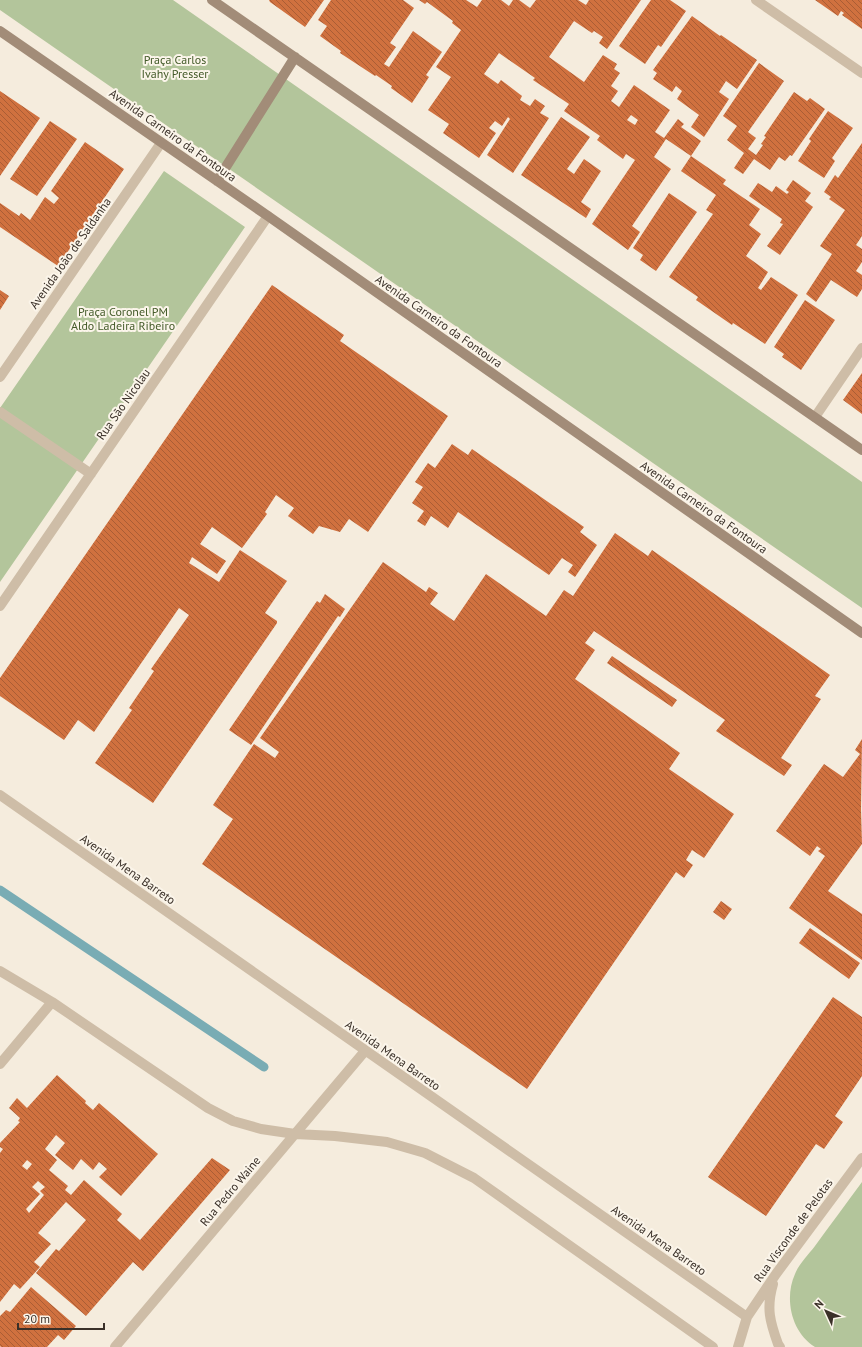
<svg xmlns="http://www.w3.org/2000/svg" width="862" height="1347" font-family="'PT Sans',sans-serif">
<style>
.park{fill:#b3c59b}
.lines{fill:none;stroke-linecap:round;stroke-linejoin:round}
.stream{stroke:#79acb4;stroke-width:9}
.building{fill:url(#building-back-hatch);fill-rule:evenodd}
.minor{stroke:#cebda7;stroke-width:10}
.secondary{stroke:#a28c78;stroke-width:10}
.labels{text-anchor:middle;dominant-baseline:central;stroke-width:4;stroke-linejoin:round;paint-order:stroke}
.park-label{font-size:12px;fill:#445b2a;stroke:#fbf5ea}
.street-label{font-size:12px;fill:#3a3028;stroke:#fbf5ea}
</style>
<defs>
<pattern id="building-back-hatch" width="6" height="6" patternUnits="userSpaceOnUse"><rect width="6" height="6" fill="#d0713f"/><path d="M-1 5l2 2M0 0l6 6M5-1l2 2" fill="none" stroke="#aa5d35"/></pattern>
</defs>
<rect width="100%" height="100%" fill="#f5ecdd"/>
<!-- park -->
<path class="park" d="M 0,0 L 173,0 L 862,482 L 862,608 L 0,10 Z
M 164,171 L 245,227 L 0,582 L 0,408 Z
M 862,1182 L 862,1347 L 815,1347 C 791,1332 784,1298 795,1274 C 799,1264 808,1255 815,1246 C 830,1225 846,1204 862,1182 Z"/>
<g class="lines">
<!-- stream -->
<path class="stream" d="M 0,890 L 264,1067"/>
</g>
<!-- building -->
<path class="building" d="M 269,0 L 324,0 L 305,27 L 270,2 Z
M 331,0 L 403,0 L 414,8 L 390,43 L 396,47 L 384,64 L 389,67 L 413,31 L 442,52 L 426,75 L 429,77 L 412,103 L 391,88 L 392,86 L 376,75 L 375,76 L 340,53 L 341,51 L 320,36 L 327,26 L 318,20 Z
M 419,0 L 466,0 L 477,7 L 482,0 L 501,0 L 509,6 L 513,0 L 519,0 L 530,8 L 536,0 L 578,0 L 586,5 L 589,0 L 641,0 L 607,49 L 599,43 L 603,37 L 594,31 L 592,33 L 574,21 L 549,57 L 584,82 L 603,55 L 617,64 L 614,69 L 620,73 L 611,86 L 618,91 L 611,101 L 619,107 L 634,85 L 670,110 L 655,132 L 664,138 L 678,119 L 684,124 L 681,127 L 701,141 L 691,156 L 666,139 L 654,157 L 671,169 L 632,226 L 640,232 L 628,250 L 592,224 L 635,160 L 626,154 L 623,159 L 597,140 L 600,136 L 564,111 L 569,104 L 533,80 L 535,78 L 499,53 L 484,74 L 498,84 L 501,80 L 522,96 L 520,100 L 530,106 L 535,99 L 545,106 L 540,113 L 549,118 L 513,173 L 487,155 L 510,119 L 508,117 L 502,126 L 495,121 L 489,128 L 496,133 L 479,158 L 443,133 L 449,124 L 428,110 L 451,77 L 436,67 L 461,30 L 452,23 L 453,21 L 427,2 L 425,4 ZM 631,115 L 638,120 L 635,125 L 627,120 Z
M 651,0 L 670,0 L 686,11 L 661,47 L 658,45 L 645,64 L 619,46 Z
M 815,0 L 862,0 L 862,29 L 842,15 L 844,13 L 841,11 L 838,16 Z
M 692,16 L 720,36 L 721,35 L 757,60 L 737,89 L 726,81 L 719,92 L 729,99 L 704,137 L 691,127 L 699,115 L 677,99 L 682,91 L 676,86 L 672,92 L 653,79 L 657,73 L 653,70 Z
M 759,63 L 784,81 L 748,132 L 756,138 L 748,149 L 756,155 L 763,145 L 761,144 L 766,137 L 764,136 L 794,92 L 807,101 L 810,98 L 825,109 L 792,156 L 790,155 L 785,161 L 779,157 L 770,170 L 754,159 L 743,174 L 734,168 L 744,153 L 727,140 L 737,126 L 723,116 Z
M 0,91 L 40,118 L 0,176 Z
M 828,111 L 853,128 L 832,158 L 835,161 L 824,178 L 798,161 L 811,141 L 809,139 Z
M 561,117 L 590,137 L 567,169 L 574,174 L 584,159 L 601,171 L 581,202 L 591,209 L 586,218 L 521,175 Z
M 50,121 L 77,139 L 37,196 L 10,179 Z
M 85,142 L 124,169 L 58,266 L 0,227 L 0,203 L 19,216 L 21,213 L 30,220 L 45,197 L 54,204 L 59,198 L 51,191 Z
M 862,143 L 862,236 L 856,245 L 862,249 L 862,262 L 856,271 L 862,275 L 862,289 L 857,297 L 831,280 L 816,302 L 806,294 L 832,254 L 820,246 L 845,210 L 829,199 L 831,197 L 824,192 L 835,175 L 838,178 Z
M 691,156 L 726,180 L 723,184 L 760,209 L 749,225 L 761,234 L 746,256 L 768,272 L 758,288 L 761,290 L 771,277 L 798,295 L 765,344 L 733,323 L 732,325 L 696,300 L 698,297 L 669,277 L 713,214 L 706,210 L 716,195 L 681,171 Z
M 793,180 L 811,193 L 805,201 L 813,207 L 780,255 L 767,246 L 783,224 L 780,223 L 782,219 L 749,196 L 758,183 L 772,192 L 776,186 L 787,194 L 789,192 L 786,190 Z
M 669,193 L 697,212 L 656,271 L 640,260 L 643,255 L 633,248 Z
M 272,285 L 344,335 L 340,341 L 448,416 L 368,532 L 349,519 L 340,532 L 319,526 L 313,534 L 288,516 L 294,508 L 276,495 L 265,512 L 267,514 L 242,548 L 212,527 L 200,544 L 226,561 L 217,574 L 192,557 L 189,563 L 219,582 L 240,550 L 287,581 L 265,613 L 277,621 L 277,623 L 153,803 L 95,763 L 132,710 L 129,708 L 154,671 L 151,669 L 189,615 L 179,608 L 94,732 L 78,720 L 64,740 L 0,696 L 0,678 Z
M 0,290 L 9,296 L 0,310 Z
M 805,300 L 835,320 L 801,370 L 782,357 L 784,354 L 774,347 Z
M 862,373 L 862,414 L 843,400 Z
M 452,444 L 468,455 L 472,449 L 584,527 L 580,532 L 597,545 L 575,577 L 568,572 L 573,565 L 562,558 L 549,575 L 458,512 L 448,528 L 431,516 L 425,526 L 417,521 L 424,511 L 412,503 L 423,487 L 415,482 L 428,463 L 435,468 Z
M 615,533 L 648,556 L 652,550 L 830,675 L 815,696 L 821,699 L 781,758 L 792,765 L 784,776 L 716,731 L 725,720 L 594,631 L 585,643 L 595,650 L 575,679 L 680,753 L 669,769 L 734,814 L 704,858 L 692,850 L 686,860 L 693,865 L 684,878 L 676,872 L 527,1089 L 202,864 L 233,819 L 213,805 L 254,744 L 275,758 L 279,752 L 260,738 L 383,562 L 426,592 L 429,587 L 438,593 L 430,604 L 454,621 L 486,574 L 546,616 L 564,590 L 573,596 Z
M 325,594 L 345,609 L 340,617 L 338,616 L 251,745 L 229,730 L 317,601 L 320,603 Z
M 612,656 L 677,700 L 672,707 L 607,663 Z
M 862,739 L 861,809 L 862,844 L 828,891 L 862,914 L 862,960 L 789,908 L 825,856 L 818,851 L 821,849 L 817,846 L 810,856 L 776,831 L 824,764 L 843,777 L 860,754 L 855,750 Z
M 721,901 L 732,909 L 724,920 L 713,912 Z
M 810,928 L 860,963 L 849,979 L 799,943 Z
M 833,997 L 862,1017 L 862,1076 L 835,1116 L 843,1122 L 824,1149 L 816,1144 L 766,1216 L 708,1177 Z
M 57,1075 L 86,1101 L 85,1103 L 93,1110 L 99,1103 L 158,1154 L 121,1196 L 99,1177 L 107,1169 L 99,1162 L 93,1170 L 81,1159 L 73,1170 L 55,1155 L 65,1143 L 56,1135 L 45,1149 L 57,1160 L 49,1170 L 68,1186 L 65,1190 L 71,1195 L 84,1180 L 122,1214 L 117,1220 L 140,1240 L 212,1158 L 230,1170 L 143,1271 L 133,1262 L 86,1316 L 36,1273 L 56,1249 L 59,1251 L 86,1220 L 66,1202 L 38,1233 L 51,1244 L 34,1262 L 40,1267 L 20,1289 L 14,1284 L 0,1302 L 0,1153 L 3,1149 L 0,1147 L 0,1143 L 20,1122 L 18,1121 L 20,1118 L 9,1108 L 17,1098 L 27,1108 ZM 27,1160 L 32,1164 L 27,1170 L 22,1166 ZM 38,1181 L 45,1187 L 40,1191 L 44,1195 L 29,1213 L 26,1209 L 40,1194 L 32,1187 Z
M 31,1287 L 76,1326 L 64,1340 L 58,1335 L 47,1347 L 1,1347 L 0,1346 L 0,1316 L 6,1310 L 10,1312 Z"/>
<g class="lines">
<!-- minor -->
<path class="minor" d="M 756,0 L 862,73
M 0,377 L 161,143
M 0,412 L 91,474
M 815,417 L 862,348
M 0,606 L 268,216
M 0,795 L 747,1317
M 0,971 L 52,1002 L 208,1108 L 233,1121 L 261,1129 L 295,1134 L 335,1136 L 387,1142 L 425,1153 L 474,1178 L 713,1347
M 0,1064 L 52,1002
M 773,1284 C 766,1308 770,1322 778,1344 L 780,1347
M 115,1347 L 365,1051
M 738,1347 L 747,1317 L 776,1274 L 862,1158"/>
<!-- secondary -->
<path class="secondary" d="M 212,0 L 862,450
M 0,31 L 268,216 L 862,633
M 217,181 L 295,57"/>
</g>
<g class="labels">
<!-- park labels -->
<g class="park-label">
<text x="175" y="59">Praça Carlos<tspan x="175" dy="14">Ivahy Presser</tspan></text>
<text x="123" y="311">Praça Coronel PM<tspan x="123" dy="14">Aldo Ladeira Ribeiro</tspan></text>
</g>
<!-- street labels -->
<g class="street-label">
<text transform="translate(173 135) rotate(35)">Avenida Carneiro da Fontoura</text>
<text transform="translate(70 253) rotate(-55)">Avenida João de Saldanha</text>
<text transform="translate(439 321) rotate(35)">Avenida Carneiro da Fontoura</text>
<text transform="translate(123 404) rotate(-55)">Rua São Nicolau</text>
<text transform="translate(704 507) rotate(35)">Avenida Carneiro da Fontoura</text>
<text transform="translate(128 869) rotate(35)">Avenida Mena Barreto</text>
<text transform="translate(393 1055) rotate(35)">Avenida Mena Barreto</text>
<text transform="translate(230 1191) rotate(-50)">Rua Pedro Waine</text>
<text transform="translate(793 1230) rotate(-54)">Rua Visconde de Pelotas</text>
<text transform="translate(659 1240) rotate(35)">Avenida Mena Barreto</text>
</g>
</g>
<!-- north arrow -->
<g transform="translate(826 1311) rotate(314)" stroke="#fbf5ea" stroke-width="3" paint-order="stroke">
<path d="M0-3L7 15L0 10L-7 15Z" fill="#3a3028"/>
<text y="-6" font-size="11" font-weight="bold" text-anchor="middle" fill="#3a3028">N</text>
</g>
<!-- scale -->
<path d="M18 1323v6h86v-6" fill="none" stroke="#3a3028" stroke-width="2"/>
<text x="24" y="1323" font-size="12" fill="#3a3028" stroke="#fbf5ea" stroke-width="3" paint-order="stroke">20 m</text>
</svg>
